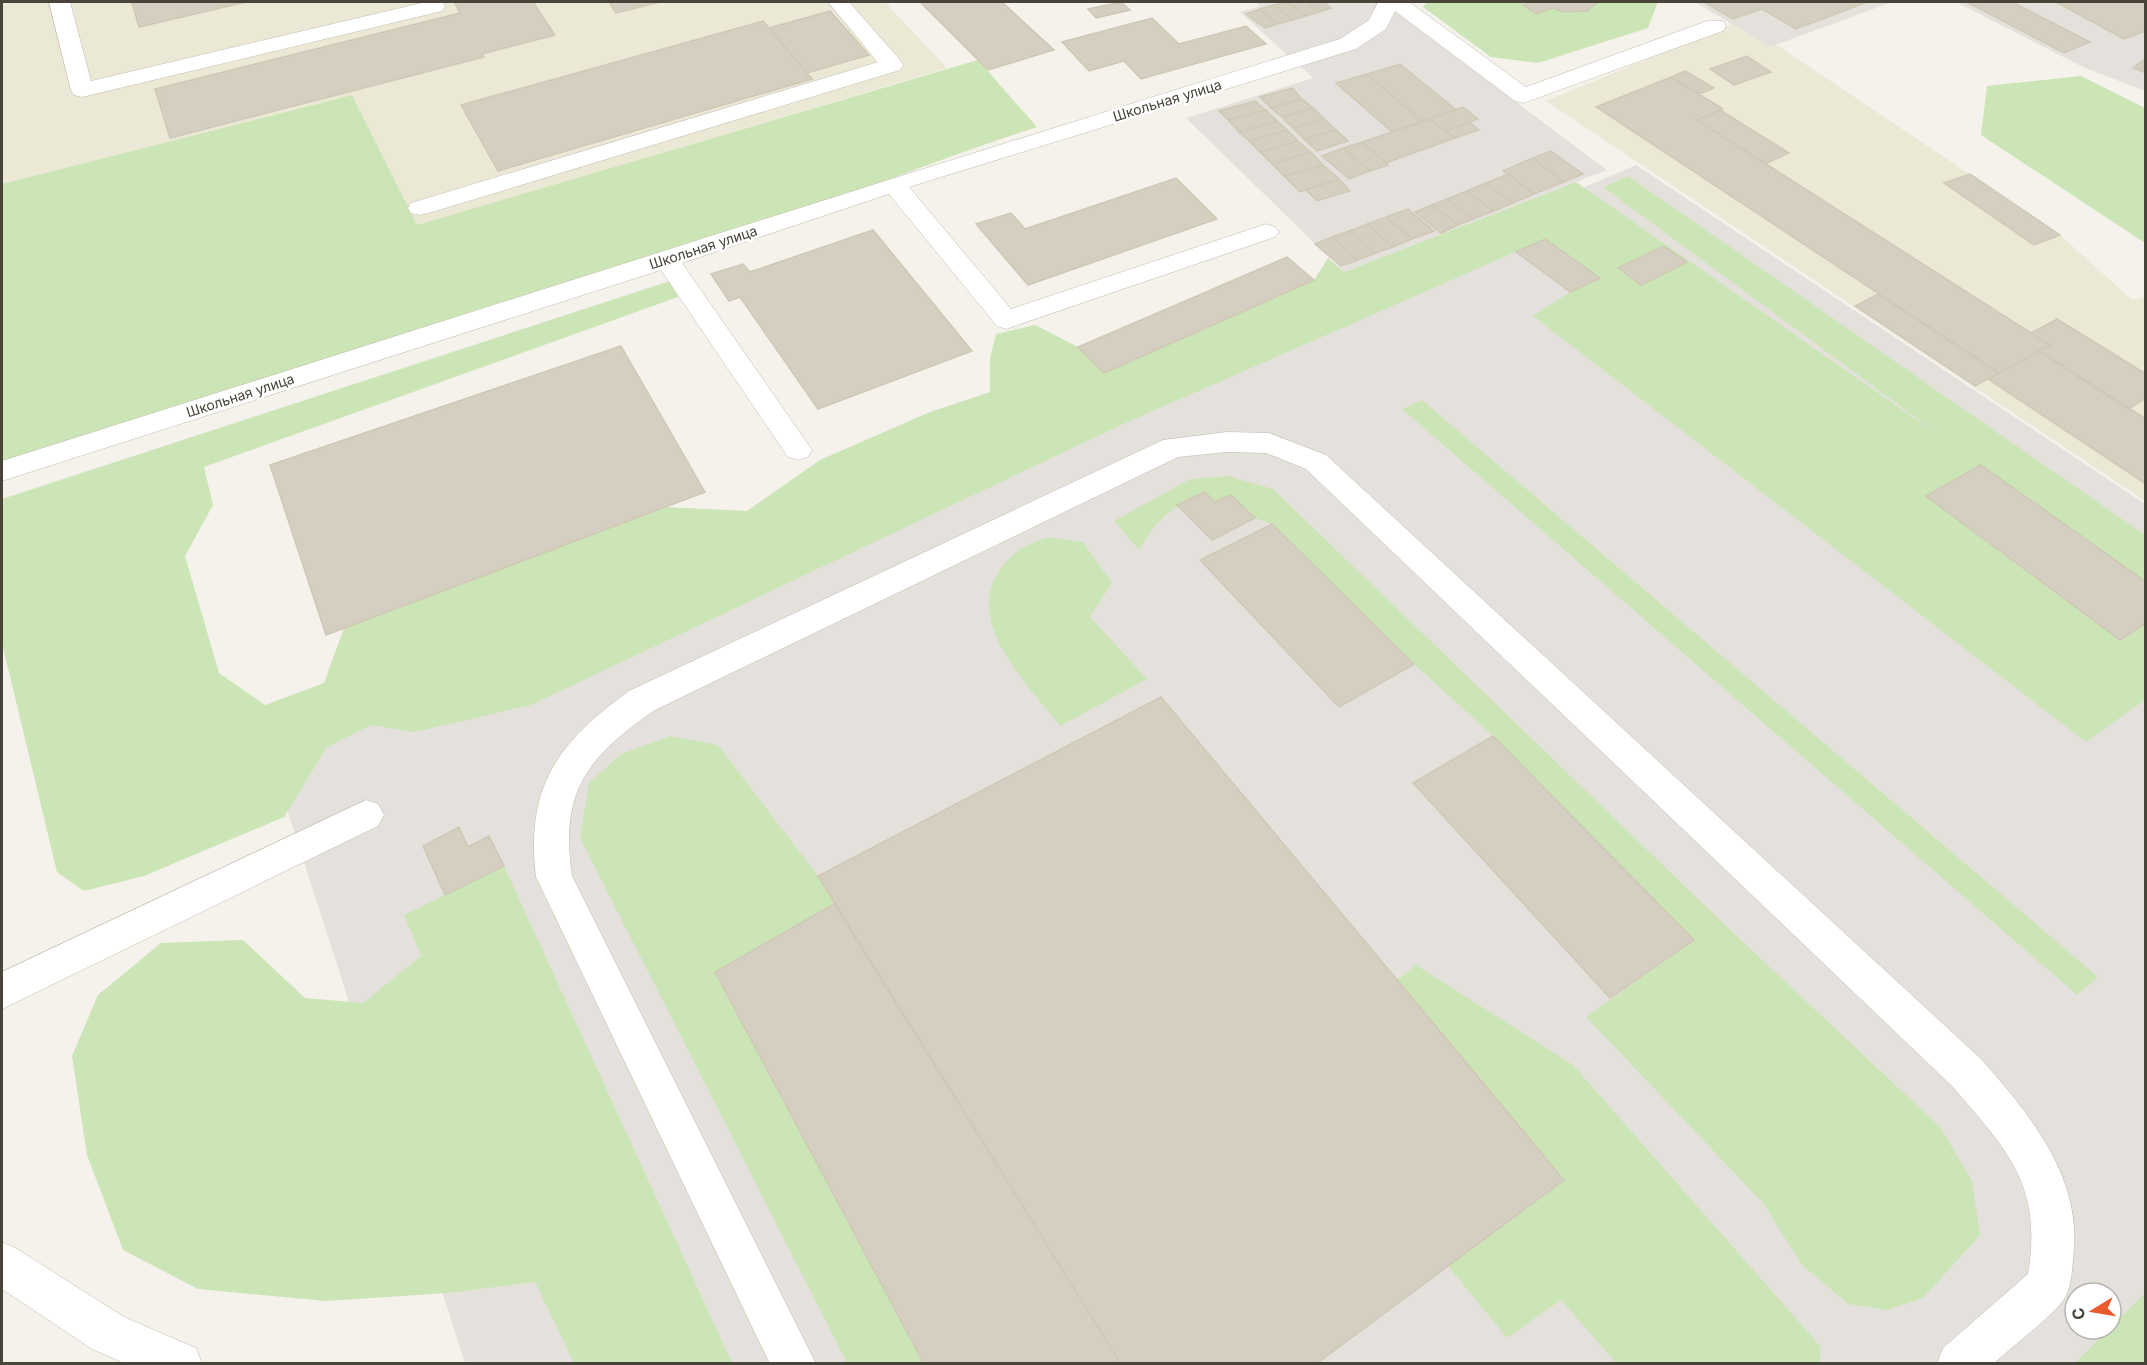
<svg xmlns="http://www.w3.org/2000/svg" width="2147" height="1365" font-family="Inter,sans-serif">
<style>
.industrial{fill:#e4e1dc;fill-rule:evenodd}
.education{fill:#ece8d6}
.green{fill:#cce5b7}
.building{fill:#d5cfc1;stroke:#cfc8b5;stroke-width:1.5}
.lines{fill:none;stroke-linecap:round;stroke-linejoin:round}
.minor-casing{stroke:#bfbbae;stroke-width:1}
.minor{fill:#fff;fill-rule:evenodd}
.labels{text-anchor:middle;dominant-baseline:central;stroke-width:5;stroke-linejoin:round;paint-order:stroke}
.far-street-label{font-size:14px;fill:#484439;stroke:#fff}
</style>
<rect width="100%" height="100%" fill="#f4f2eb"/>
<!-- industrial -->
<path class="industrial" d="M 1255,2 L 1382,2 L 1607,170 L 1344,272 L 1186,118 L 1313,78 L 1240,12 L 1260,6 Z
M 1695,2 L 1892,2 L 1770,47 Z
M 1956,2 L 2145,2 L 2145,91 L 2083,67 Z
M 1636,165 L 2145,504 L 2145,1363 L 465,1363 L 269,753 ZM 2075,1293 L 2111,1293 L 2111,1329 L 2075,1329 Z"/>
<!-- education -->
<path class="education" d="M 2,2 L 885,2 L 947,68 L 417,226 L 352,95 L 2,184 Z
M 1732,24 L 1770,47 L 1777,45 L 2060,235 L 2132,300 L 2145,297 L 2145,501 L 1546,101 Z"/>
<!-- green -->
<path class="green" d="M 1427,2 L 1658,2 L 1648,28 L 1538,63 L 1491,57 L 1423,7 Z
M 978,60 L 1037,127 C 912,167 791,220 666,261 C 446,334 223,401 2,471 L 2,184 L 352,95 L 417,225 Z
M 2081,76 L 2145,108 L 2145,243 L 1981,135 L 1987,86 Z
M 1628,176 L 2145,535 L 2145,582 L 1981,465 L 1926,496 L 2119,639 L 2145,623 L 2145,700 L 2086,742 L 1533,316 L 1570,292 L 1599,278 L 1545,239 L 1121,425 L 531,705 L 415,732 L 371,725 L 327,747 L 284,817 L 144,876 L 84,891 L 57,872 L 2,643 L 2,499 L 670,281 L 678,297 L 204,467 L 213,505 L 185,556 L 219,673 L 265,705 L 324,683 L 344,628 L 666,507 L 747,511 L 820,460 L 930,412 L 990,392 L 990,358 L 996,334 L 1035,325 L 1078,347 L 1105,373 L 1314,280 L 1328,258 L 1344,272 L 1576,182 L 1950,443 L 1603,187 Z
M 1422,400 L 2098,977 L 2077,995 L 1402,409 Z
M 1228,476 L 1273,489 L 1725,925 L 1940,1127 L 1972,1181 L 1980,1235 L 1923,1298 L 1887,1310 L 1848,1304 L 1801,1264 L 1763,1203 L 1586,1017 L 1694,940 L 1493,736 L 1414,664 L 1272,524 L 1255,518 L 1231,495 L 1215,502 L 1205,492 C 1171,508 1158,517 1139,550 L 1114,521 L 1190,479 Z
M 1048,537 L 1083,542 L 1112,583 L 1090,617 L 1147,679 L 1060,726 C 1020,676 948,606 1019,550 C 1027,544 1039,541 1048,537 Z
M 670,736 L 718,745 L 818,876 L 1121,1363 L 847,1363 L 580,838 L 589,783 L 621,754 Z
M 504,866 L 732,1363 L 574,1363 L 535,1282 L 448,1293 L 326,1301 L 198,1289 L 123,1250 L 87,1155 L 72,1056 L 98,995 L 161,943 L 243,940 L 305,998 L 363,1003 L 421,956 L 404,915 Z
M 1416,965 L 1573,1065 L 1821,1347 L 1819,1363 L 1616,1363 L 1561,1300 L 1507,1338 L 1448,1266 L 1564,1180 L 1397,980 Z
M 2145,1293 L 2145,1363 L 2075,1363 Z"/>
<!-- building -->
<path class="building" d="M 140,2 L 246,2 L 139,27 L 132,3 Z
M 454,2 L 533,2 L 555,35 L 482,54 L 484,57 L 170,138 L 155,89 L 460,13 Z
M 609,2 L 660,2 L 616,13 Z
M 920,2 L 1002,2 L 1054,50 L 988,70 Z
M 1121,2 L 1130,10 L 1096,18 L 1088,9 Z
M 1288,2 L 1306,2 L 1319,12 L 1306,16 Z
M 1288,2 L 1306,16 L 1293,20 L 1274,5 Z
M 1306,2 L 1323,2 L 1331,8 L 1319,12 Z
M 1534,2 L 1598,2 L 1587,11 L 1564,12 L 1553,8 L 1536,14 L 1523,5 Z
M 1704,2 L 1867,2 L 1796,29 L 1762,9 L 1733,19 Z
M 1967,2 L 2012,2 L 2090,42 L 2064,53 Z
M 2056,2 L 2145,2 L 2146,31 L 2124,39 Z
M 1274,5 L 1293,20 L 1278,24 L 1260,9 Z
M 1260,9 L 1278,24 L 1265,28 L 1246,14 Z
M 830,11 L 869,55 L 807,73 L 769,28 Z
M 1152,18 L 1179,44 L 1246,26 L 1266,44 L 1141,79 L 1124,61 L 1089,71 L 1062,42 Z
M 763,21 L 812,79 L 498,171 L 461,105 Z
M 1747,56 L 1771,72 L 1734,85 L 1710,69 Z
M 2146,58 L 2146,73 L 2133,68 Z
M 1400,64 L 1456,110 L 1422,121 L 1367,74 Z
M 1685,71 L 1714,88 L 1700,94 L 1671,77 Z
M 1367,74 L 1422,121 L 1392,132 L 1336,83 Z
M 1671,77 L 1723,109 L 1697,120 L 2050,345 L 1999,373 L 1596,107 Z
M 1292,88 L 1302,99 L 1271,108 L 1260,97 Z
M 1302,99 L 1313,108 L 1282,117 L 1271,108 Z
M 1255,101 L 1265,110 L 1228,120 L 1219,111 Z
M 1463,107 L 1478,119 L 1445,131 L 1430,119 Z
M 1313,108 L 1324,119 L 1293,128 L 1282,117 Z
M 1266,110 L 1277,121 L 1239,132 L 1228,120 Z
M 1720,110 L 1789,153 L 1765,164 L 1697,120 Z
M 1324,119 L 1336,130 L 1304,139 L 1293,128 Z
M 1430,119 L 1455,138 L 1386,163 L 1362,142 Z
M 1277,121 L 1287,130 L 1249,141 L 1239,132 Z
M 1469,122 L 1479,130 L 1455,138 L 1445,131 Z
M 1287,130 L 1298,141 L 1260,152 L 1249,141 Z
M 1336,130 L 1348,141 L 1317,151 L 1304,139 Z
M 1298,141 L 1310,152 L 1272,164 L 1260,152 Z
M 1362,142 L 1386,163 L 1388,165 L 1370,171 L 1343,148 Z
M 1343,148 L 1370,171 L 1349,179 L 1322,156 Z
M 1551,151 L 1583,174 L 1564,182 L 1533,158 Z
M 1311,152 L 1323,165 L 1284,176 L 1272,164 Z
M 1533,158 L 1564,182 L 1534,194 L 1503,171 Z
M 1323,165 L 1339,179 L 1300,192 L 1284,176 Z
M 1508,174 L 1534,194 L 1513,203 L 1486,183 Z
M 1970,174 L 2060,235 L 2034,245 L 1944,183 Z
M 1176,178 L 1217,219 L 1028,285 L 976,224 L 1011,213 L 1025,229 Z
M 1339,179 L 1350,191 L 1317,201 L 1306,190 Z
M 1486,183 L 1513,203 L 1494,211 L 1467,191 Z
M 1467,191 L 1494,211 L 1473,219 L 1447,199 Z
M 1447,199 L 1473,219 L 1458,225 L 1432,205 Z
M 1432,205 L 1458,225 L 1441,233 L 1415,212 Z
M 1408,209 L 1434,231 L 1412,239 L 1386,217 Z
M 1386,217 L 1412,239 L 1393,247 L 1367,224 Z
M 1367,224 L 1393,247 L 1376,253 L 1349,231 Z
M 873,230 L 972,351 L 818,409 L 740,297 L 729,301 L 711,274 L 743,264 L 750,272 Z
M 1349,231 L 1376,253 L 1358,260 L 1332,237 Z
M 1332,237 L 1358,260 L 1341,266 L 1315,244 Z
M 1545,239 L 1600,278 L 1570,292 L 1516,252 Z
M 1664,246 L 1687,262 L 1641,285 L 1618,268 Z
M 1287,257 L 1314,280 L 1104,373 L 1078,347 Z
M 1878,294 L 1999,373 L 1975,386 L 1855,306 Z
M 2057,319 L 2146,374 L 2146,398 L 2128,409 L 2039,351 L 2050,345 L 2031,333 Z
M 621,346 L 705,492 L 326,635 L 270,465 Z
M 2039,351 L 2146,419 L 2146,484 L 1988,379 Z
M 1981,465 L 2146,582 L 2146,623 L 2120,640 L 1926,496 Z
M 1205,492 L 1215,502 L 1231,495 L 1255,518 L 1212,540 L 1177,505 Z
M 1272,524 L 1414,664 L 1339,707 L 1200,560 Z
M 1161,697 L 1564,1180 L 1316,1364 L 1121,1364 L 818,876 Z
M 1493,736 L 1694,940 L 1610,998 L 1413,783 Z
M 459,827 L 468,847 L 489,836 L 504,866 L 445,895 L 423,846 Z
M 834,904 L 1121,1364 L 924,1364 L 715,972 Z"/>
<g class="lines">
<defs>
<path id="minor" d="M 49,2 L 70,2 L 91,81 L 426,2 L 442,2 L 445,6 L 442,11 L 82,97 L 74,95 L 71,90 Z
M 828,2 L 849,2 L 900,60 L 903,65 L 900,70 L 429,213 L 420,215 L 411,213 L 408,208 L 411,203 L 878,62 Z
M 1378,2 L 1409,2 L 1526,87 L 1707,21 L 1723,21 L 1726,26 L 1723,31 L 1523,103 L 1515,101 L 1395,11 L 1386,29 L 1356,49 L 909,187 L 1011,309 L 1266,224 L 1275,227 L 1279,232 L 1275,237 L 1006,329 L 997,326 L 889,194 L 682,263 L 812,450 L 808,457 L 798,460 L 788,457 L 661,270 L 2,481 L 2,461 C 448,320 893,177 1340,39 L 1369,20 Z
M 1227,432 L 1269,433 L 1326,455 L 1981,1059 C 2031,1116 2084,1179 2073,1259 C 2072,1273 2071,1287 2064,1299 C 2055,1314 2009,1349 1993,1364 L 1937,1364 L 1943,1348 L 2028,1274 C 2043,1185 2007,1150 1953,1087 L 1306,469 L 1266,453 L 1227,452 L 1178,457 L 653,711 C 586,759 560,791 572,876 L 816,1364 L 770,1364 L 536,877 C 525,787 558,742 629,691 L 1163,440 Z
M 366,800 L 378,804 L 384,815 L 378,826 L 2,1009 L 2,972 Z
M 2,1242 L 17,1249 L 124,1317 L 196,1348 L 202,1364 L 126,1364 L 92,1349 L 2,1289 Z"/>
</defs>
<!-- minor casing -->
<use href="#minor" class="minor-casing"/>
<!-- minor -->
<use href="#minor" class="minor"/>
</g>
<g class="labels">
<!-- far-street labels -->
<g class="far-street-label">
<text transform="translate(1167 100) rotate(-17)">Школьная улица</text>
<text transform="translate(703 247) rotate(-18)">Школьная улица</text>
<text transform="translate(240 395) rotate(-18)">Школьная улица</text>
</g>
</g>
<!-- border -->
<rect width="2147" height="1365" fill="none" stroke="#484439" stroke-width="6"/>
<!-- north arrow -->
<g transform="translate(2093 1311) rotate(259)"><circle r="28" fill="#ffffff" stroke="#b6b4b0" stroke-width="1.5"/>
<path d="M0-4.5L10 22L0 15L-10 22Z" fill="#ea5b2d"/>
<text y="-9" font-size="16" font-weight="bold" text-anchor="middle" fill="#484439">С</text>
</g>
</svg>
